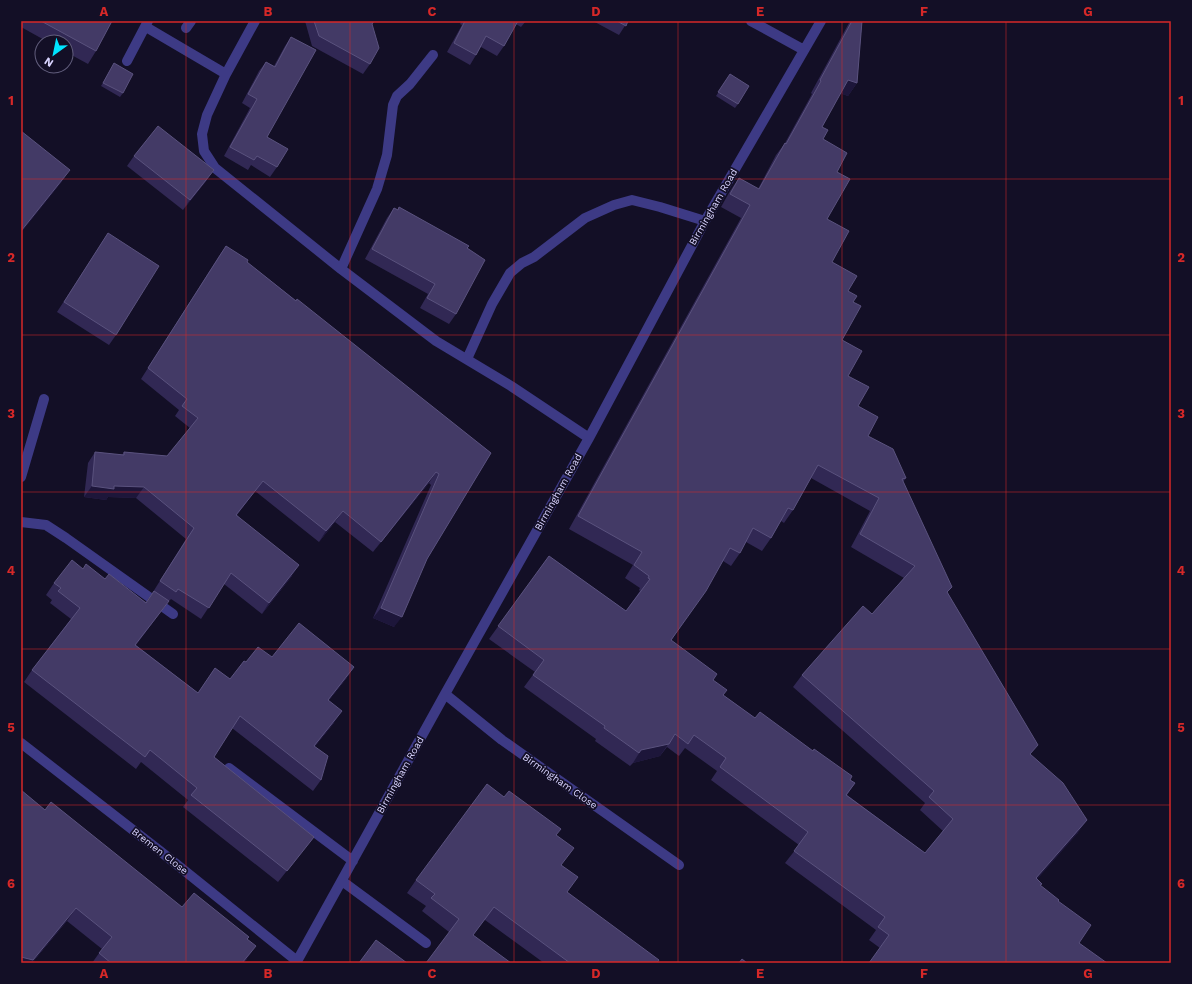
<svg xmlns="http://www.w3.org/2000/svg" width="1192" height="984" font-family="'Work Sans',sans-serif">
<style>
.lines{fill:none;stroke-linecap:round;stroke-linejoin:round}
.minor{stroke:#3d3a85;stroke-width:10}
.wall{fill:#312854;fill-rule:evenodd}
.shaded-wall{fill:#1d163a}
.building{fill:#433a66;stroke:#5a527e;fill-rule:evenodd}
.grid{fill:none;stroke:#d62828;stroke-width:1;stroke-opacity:0.55}
.labels{text-anchor:middle;dominant-baseline:central;stroke-width:3.5;stroke-linejoin:round;paint-order:stroke}
.street-label{font-size:10px;fill:#d9d4ff;stroke:#130f26}
.neatline{fill:none;stroke:#d62828;stroke-width:1.5}
.grid-label{font-size:13px;text-anchor:middle;font-weight:bold;fill:#d62828}
</style>
<rect width="100%" height="100%" fill="#130f26"/>
<g class="lines">
<!-- minor -->
<path class="minor" d="M 255,21 L 226,74 L 207,115 L 202,134 L 204,151 L 215,168 L 341,269 L 436,341 L 511,386 L 589,438
M 751,21 L 804,50
M 146,27 L 226,74
M 186,28 L 191,21
M 127,61 L 148,21
M 341,269 L 377,189 L 387,155 L 393,105 L 397,96 L 410,84 L 433,55
M 467,359 L 492,304 L 510,273 L 522,263 L 534,257 L 585,218 L 614,205 L 632,200 L 660,207 L 705,221
M 21,477 L 44,399
M 21,522 L 46,525 L 66,538 L 173,614
M 445,694 L 502,740 L 679,865
M 21,743 L 160,851 L 297,961
M 229,768 L 353,861
M 342,881 L 426,943
M 296,963 L 445,694 L 589,438 L 705,221 L 821,21"/>
</g>
<!-- wall -->
<path class="wall" d="M 21,21 L 112,21 L 96,51 L 88,64 L 66,52 L 66,42 L 48,42 L 21,27 Z
M 305,21 L 374,21 L 372,24 L 370,64 L 363,74 L 312,46 Z
M 462,21 L 526,21 L 521,27 L 516,24 L 504,46 L 497,56 L 481,47 L 476,55 L 470,65 L 447,52 L 462,25 L 460,24 Z
M 593,21 L 628,21 L 619,35 Z
M 850,21 L 862,21 L 857,83 L 848,96 L 840,93 L 822,127 L 823,139 L 837,172 L 827,219 L 832,262 L 853,302 L 842,340 L 848,376 L 868,436 L 906,478 L 903,482 L 948,593 L 1031,755 L 1078,833 L 880,948 L 869,940 L 876,930 L 785,863 L 799,845 L 711,780 L 717,771 L 685,748 L 679,756 L 667,747 L 660,756 L 633,763 L 630,766 L 595,741 L 596,739 L 524,687 L 535,672 L 489,639 L 549,556 L 626,611 L 640,591 L 639,590 L 640,588 L 625,578 L 633,565 L 569,529 L 741,218 L 721,207 L 730,191 L 739,178 L 758,189 L 776,155 L 785,143 L 812,94 L 811,93 ZM 811,478 L 870,511 L 851,547 L 904,578 L 872,614 L 802,675 L 793,687 L 925,803 L 920,810 L 943,831 L 925,853 L 847,795 L 855,783 L 755,718 L 723,695 L 713,680 L 671,641 L 723,561 L 731,566 L 740,553 L 746,542 L 762,551 L 771,538 L 781,521 L 784,523 L 793,510 Z
M 291,37 L 267,137 L 277,167 L 270,177 L 251,165 L 248,170 L 224,156 L 250,108 L 242,103 L 259,71 L 266,62 L 274,66 L 285,46 Z
M 114,63 L 123,93 L 120,97 L 101,86 Z
M 730,74 L 738,104 L 735,108 L 716,96 Z
M 134,156 L 207,180 L 183,210 L 127,166 Z
M 399,207 L 467,248 L 456,314 L 449,324 L 420,308 L 428,294 L 365,259 L 387,218 L 394,208 L 398,210 Z
M 108,233 L 116,335 L 109,345 L 57,312 Z
M 226,246 L 491,453 L 427,559 L 394,627 L 373,618 L 431,485 L 429,483 L 373,552 L 335,522 L 319,542 L 255,491 L 237,515 L 292,576 L 262,614 L 224,584 L 201,619 L 171,599 L 168,602 L 136,645 L 198,693 L 215,668 L 230,679 L 246,662 L 272,657 L 354,667 L 346,679 L 329,700 L 334,723 L 315,746 L 321,780 L 313,791 L 232,728 L 214,757 L 314,837 L 305,848 L 278,882 L 183,807 L 188,800 L 141,762 L 136,769 L 24,682 L 32,670 L 71,619 L 50,603 L 52,600 L 46,595 L 54,583 L 83,569 L 105,579 L 146,602 L 153,592 L 186,539 L 136,498 L 108,497 L 106,500 L 84,497 L 88,463 L 95,452 L 122,455 L 124,452 L 167,456 L 190,428 L 175,416 L 179,410 L 141,379 L 219,256 Z
M 45,810 L 182,907 L 247,939 L 247,959 L 243,963 L 92,963 L 102,949 L 67,921 L 32,963 L 21,963 Z
M 557,836 L 562,865 L 567,892 L 657,963 L 544,963 L 485,920 L 449,932 L 422,911 L 426,906 L 407,893 L 416,880 Z"/>
<!-- shaded-wall -->
<path class="shaded-wall" d="M 848,80 L 857,83 L 848,96 L 839,93 Z
M 70,170 L 61,183 L 21,233 L 21,231 Z
M 214,170 L 207,180 L 183,210 L 190,200 Z
M 436,472 L 429,483 L 373,552 L 381,542 Z
M 263,481 L 255,491 L 229,525 L 236,515 Z
M 92,486 L 114,486 L 144,487 L 136,498 L 108,497 L 106,500 L 84,497 Z
M 343,511 L 335,522 L 319,542 L 326,531 Z
M 299,565 L 292,576 L 262,614 L 269,603 Z
M 169,601 L 127,657 L 135,645 Z
M 381,608 L 402,617 L 394,627 L 373,618 Z
M 354,667 L 346,679 L 320,712 L 328,700 Z
M 342,711 L 334,723 L 306,758 L 314,746 Z
M 675,734 L 660,756 L 633,763 L 641,750 Z
M 1087,820 L 1078,833 L 1027,891 L 1036,878 Z
M 76,908 L 67,921 L 32,963 L 21,963 L 21,957 Z
M 256,946 L 247,959 L 243,963 L 242,963 Z"/>
<!-- building -->
<path class="building" d="M 41,21 L 112,21 L 96,51 Z
M 314,21 L 374,21 L 372,24 L 379,48 L 370,64 L 319,36 Z
M 465,21 L 518,21 L 504,46 L 486,36 L 476,55 L 454,43 Z
M 617,21 L 628,21 L 626,26 Z
M 852,21 L 862,21 L 857,83 L 848,80 L 822,127 L 828,130 L 823,139 L 847,153 L 837,172 L 850,179 L 827,219 L 849,231 L 832,262 L 857,276 L 848,291 L 857,296 L 853,302 L 861,306 L 842,340 L 862,351 L 848,376 L 869,387 L 858,406 L 878,417 L 868,436 L 893,449 L 906,478 L 902,479 L 952,587 L 947,592 L 1038,745 L 1030,754 L 1063,783 L 1087,820 L 1036,878 L 1042,884 L 1040,885 L 1059,900 L 1058,901 L 1091,925 L 1079,943 L 1107,963 L 869,963 L 889,935 L 878,927 L 885,917 L 794,851 L 808,832 L 720,767 L 726,758 L 694,735 L 688,744 L 675,734 L 669,744 L 641,750 L 639,753 L 604,728 L 605,726 L 533,675 L 544,660 L 498,626 L 549,556 L 626,611 L 650,579 L 648,578 L 649,576 L 634,565 L 642,552 L 578,516 L 750,205 L 730,194 L 739,178 L 759,189 L 785,143 L 786,144 L 821,81 L 820,80 ZM 818,465 L 879,498 L 860,534 L 915,566 L 872,614 L 863,606 L 802,675 L 934,791 L 929,797 L 953,819 L 925,853 L 846,795 L 855,783 L 850,780 L 852,776 L 814,749 L 813,751 L 760,712 L 755,718 L 723,695 L 727,690 L 713,680 L 717,674 L 671,640 L 706,591 L 730,548 L 740,553 L 753,528 L 771,538 L 788,508 L 793,510 Z
M 291,37 L 316,50 L 267,137 L 288,149 L 277,167 L 257,156 L 254,160 L 230,147 L 257,99 L 248,94 L 266,62 L 275,67 Z
M 114,63 L 133,74 L 123,93 L 103,83 Z
M 730,74 L 749,86 L 738,104 L 718,92 Z
M 158,126 L 214,170 L 190,200 L 134,156 Z
M 21,131 L 70,170 L 21,231 Z
M 399,207 L 469,246 L 467,248 L 485,260 L 456,314 L 427,298 L 435,284 L 372,249 L 394,208 L 398,210 Z
M 108,233 L 159,266 L 116,335 L 64,302 Z
M 226,246 L 248,260 L 247,262 L 296,301 L 297,299 L 491,453 L 427,559 L 402,617 L 381,608 L 439,474 L 436,472 L 381,542 L 343,511 L 326,531 L 263,481 L 236,515 L 299,565 L 269,603 L 231,573 L 209,608 L 178,589 L 176,592 L 160,581 L 194,528 L 144,487 L 114,486 L 114,489 L 92,486 L 95,452 L 124,455 L 124,452 L 167,456 L 198,418 L 182,406 L 187,399 L 148,368 Z
M 72,560 L 83,569 L 86,564 L 105,579 L 109,574 L 146,603 L 154,591 L 169,601 L 135,645 L 198,693 L 215,668 L 230,679 L 244,661 L 246,662 L 258,647 L 272,657 L 299,623 L 354,667 L 328,700 L 342,711 L 314,746 L 328,756 L 321,780 L 240,716 L 214,757 L 314,837 L 287,871 L 191,795 L 197,788 L 150,750 L 145,757 L 32,670 L 80,608 L 58,591 L 61,588 L 54,583 Z
M 487,784 L 504,797 L 509,791 L 561,829 L 556,835 L 574,848 L 561,865 L 578,877 L 567,892 L 659,960 L 657,963 L 570,963 L 494,907 L 473,935 L 511,963 L 426,963 L 459,919 L 431,898 L 435,894 L 416,880 Z
M 21,790 L 45,810 L 51,802 L 182,907 L 194,893 L 249,937 L 247,939 L 256,946 L 242,963 L 111,963 L 99,953 L 112,937 L 76,908 L 33,960 L 21,957 Z
M 376,940 L 407,963 L 359,963 Z
M 742,959 L 747,963 L 739,963 Z"/>
<!-- grid -->
<path class="grid" d="M 186,21 L 186,963M 350,21 L 350,963M 514,21 L 514,963M 678,21 L 678,963M 842,21 L 842,963M 1006,21 L 1006,963M 21,179 L 1171,179M 21,335 L 1171,335M 21,492 L 1171,492M 21,649 L 1171,649M 21,805 L 1171,805"/>
<g class="labels">
<!-- street labels -->
<g class="street-label">
<text transform="translate(713 207) rotate(-60)">Birmingham Road</text>
<text transform="translate(558 492) rotate(-61)">Birmingham Road</text>
<text transform="translate(400 775) rotate(-61)">Birmingham Road</text>
<text transform="translate(560 781) rotate(35)">Birmingham Close</text>
<text transform="translate(160 851) rotate(38)">Bremen Close</text>
</g>
</g>
<!-- border -->
<rect width="1192" height="984" fill="none" stroke="#130f26" stroke-width="44"/>
<!-- north arrow -->
<g transform="translate(54 54) rotate(213)"><circle r="19" fill="#130f26" stroke="#625e7d"/>
<path d="M0-3L7 15L0 10L-7 15Z" fill="#00e5ff"/>
<text y="-6" font-size="11" font-weight="bold" text-anchor="middle" fill="#d9d4ff">N</text>
</g>
<rect x="22" y="22" width="1148" height="940" class="neatline"/>
<g class="grid-label">
<text x="104" y="16">A</text>
<text x="268" y="16">B</text>
<text x="432" y="16">C</text>
<text x="596" y="16">D</text>
<text x="760" y="16">E</text>
<text x="924" y="16">F</text>
<text x="1088" y="16">G</text>
<text x="11" y="105">1</text>
<text x="1181" y="105">1</text>
<text x="11" y="262">2</text>
<text x="1181" y="262">2</text>
<text x="11" y="418">3</text>
<text x="1181" y="418">3</text>
<text x="11" y="575">4</text>
<text x="1181" y="575">4</text>
<text x="11" y="732">5</text>
<text x="1181" y="732">5</text>
<text x="11" y="888">6</text>
<text x="1181" y="888">6</text>
<text x="104" y="978">A</text>
<text x="268" y="978">B</text>
<text x="432" y="978">C</text>
<text x="596" y="978">D</text>
<text x="760" y="978">E</text>
<text x="924" y="978">F</text>
<text x="1088" y="978">G</text>
</g>
</svg>
